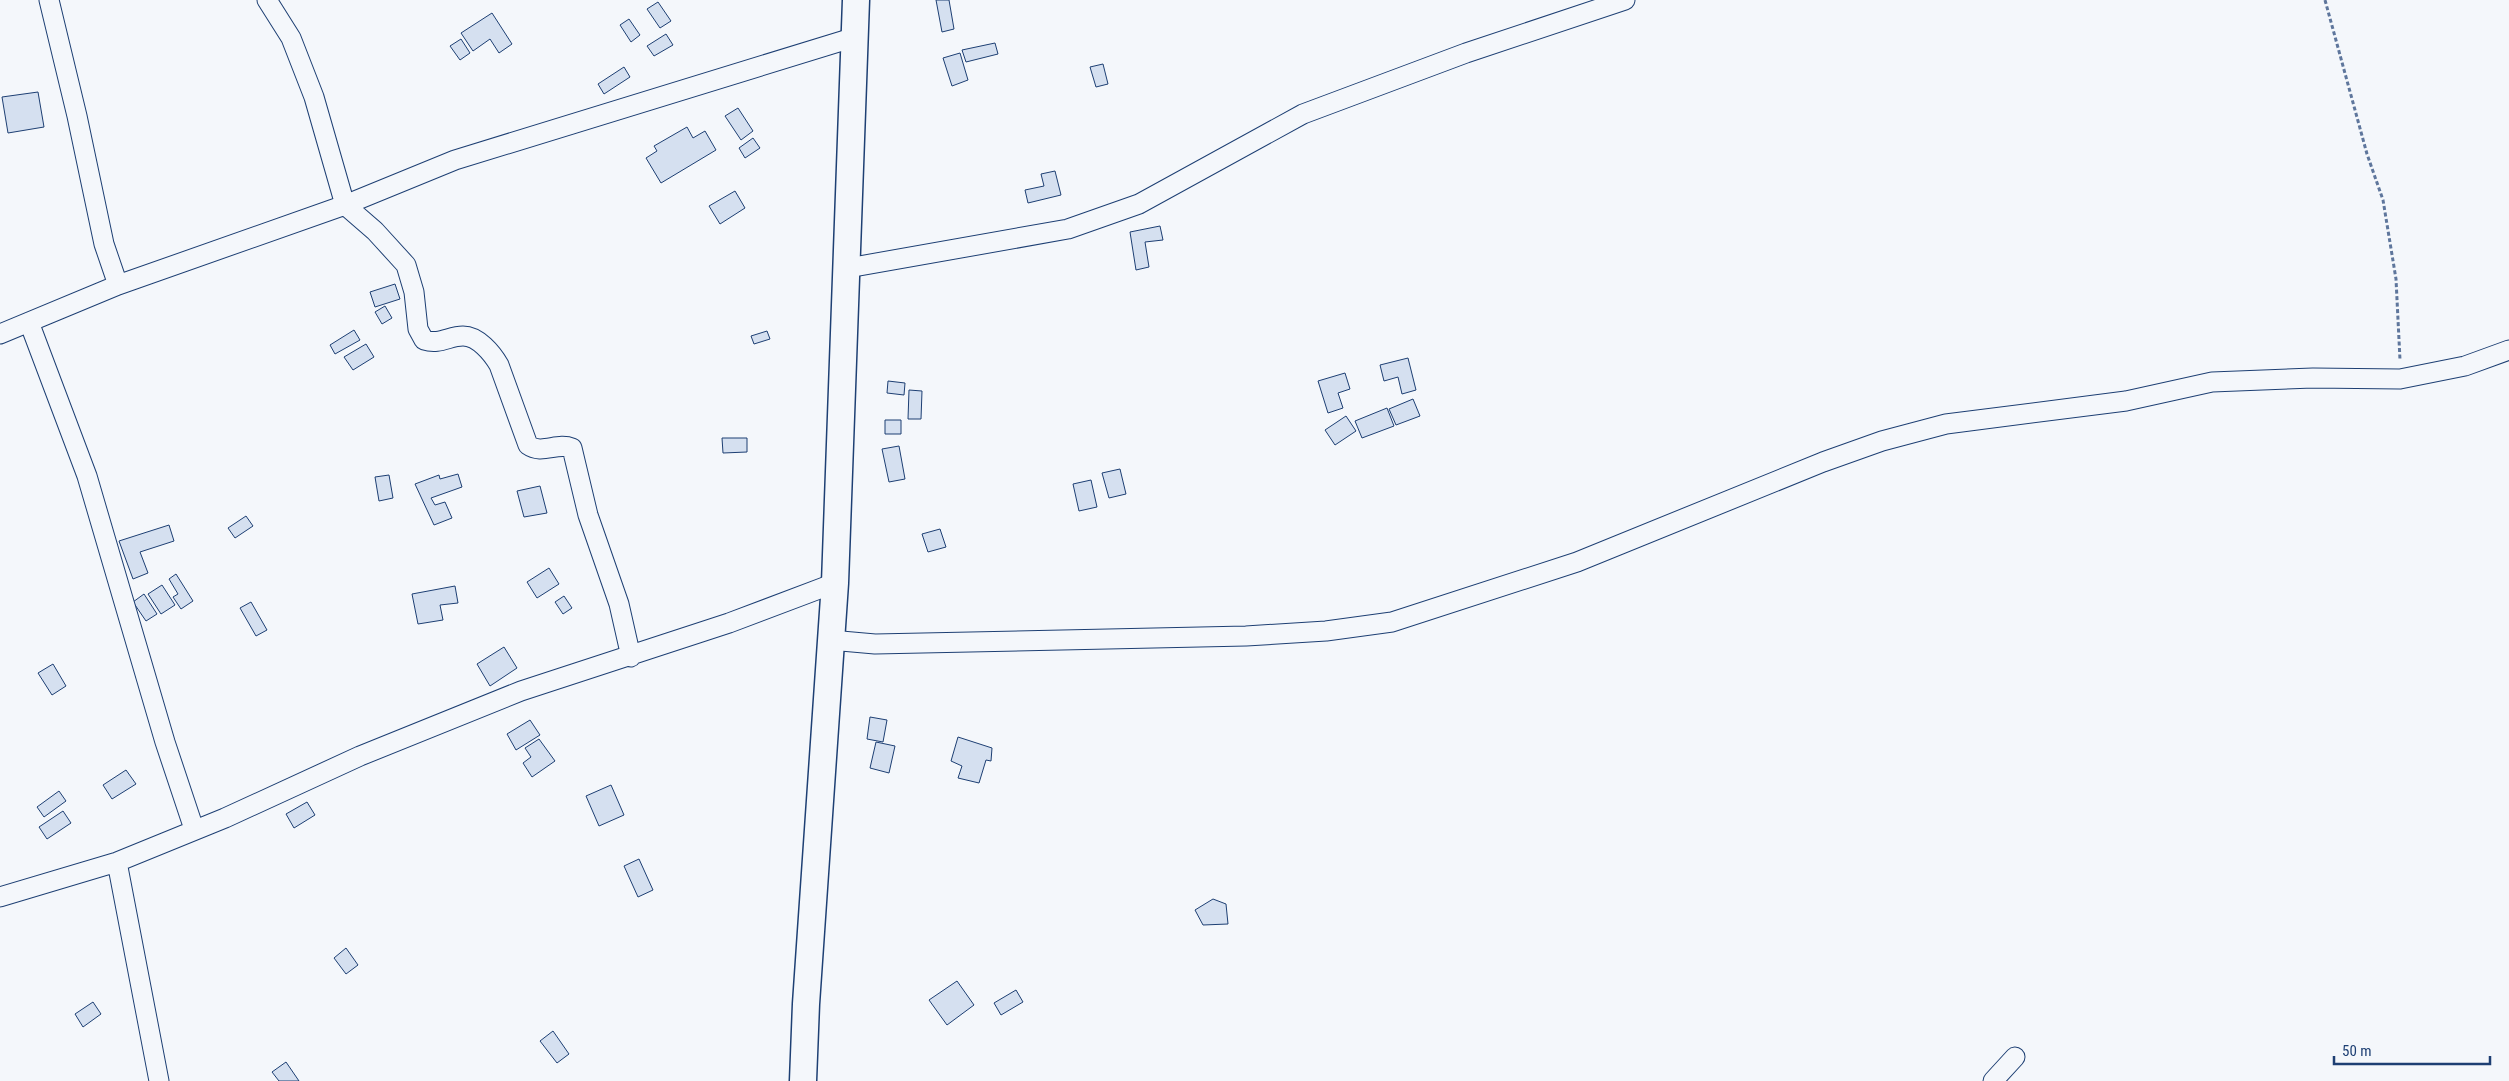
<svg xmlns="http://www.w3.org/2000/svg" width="2509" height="1081" font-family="'Roboto Condensed',sans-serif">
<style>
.building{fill:#d5e0f0;stroke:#1d3f73}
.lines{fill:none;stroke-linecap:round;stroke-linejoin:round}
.street-casing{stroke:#1d3f73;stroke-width:21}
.secondary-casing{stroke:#1d3f73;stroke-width:29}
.path{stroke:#5e769c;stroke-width:3;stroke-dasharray:4 2.5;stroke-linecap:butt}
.street{stroke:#f4f7fb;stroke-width:19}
.secondary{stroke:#f4f7fb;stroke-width:26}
</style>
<rect width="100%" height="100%" fill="#f4f7fb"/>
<!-- building -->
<path class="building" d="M 936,0 L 949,0 L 954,29 L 942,32 Z
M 658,2 L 671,21 L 660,28 L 647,9 Z
M 492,13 L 512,44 L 499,53 L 490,39 L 473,51 L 461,33 Z
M 629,19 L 640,35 L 631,42 L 620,25 Z
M 666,34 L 673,45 L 654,56 L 647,46 Z
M 461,39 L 470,53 L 460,60 L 450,46 Z
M 995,43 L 998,54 L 966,62 L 962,50 Z
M 960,53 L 968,80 L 952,86 L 943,58 Z
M 1103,64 L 1108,84 L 1096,87 L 1090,67 Z
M 624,67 L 630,77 L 604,94 L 598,84 Z
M 38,92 L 44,127 L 8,133 L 2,97 Z
M 738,108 L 753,131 L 741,140 L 725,116 Z
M 687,127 L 693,138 L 705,131 L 716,150 L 661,183 L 646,158 L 657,151 L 654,146 Z
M 753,138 L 760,148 L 745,158 L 739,148 Z
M 1055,171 L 1061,195 L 1028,203 L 1025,190 L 1044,186 L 1041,174 Z
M 735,191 L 745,208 L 720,224 L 709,206 Z
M 1160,226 L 1163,240 L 1145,242 L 1149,267 L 1136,270 L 1130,232 Z
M 395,284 L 400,299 L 375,307 L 370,292 Z
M 385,306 L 392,318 L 382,324 L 375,312 Z
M 354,330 L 360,340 L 335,354 L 330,345 Z
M 767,331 L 770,339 L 754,344 L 751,336 Z
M 366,344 L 374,357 L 353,370 L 344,357 Z
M 1408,358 L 1416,390 L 1402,394 L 1398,377 L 1384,381 L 1380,365 Z
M 1345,373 L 1350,389 L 1338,393 L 1343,408 L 1328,413 L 1318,381 Z
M 888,381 L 905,383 L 904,395 L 887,393 Z
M 909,390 L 922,391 L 921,419 L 908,419 Z
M 1413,399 L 1420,416 L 1396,425 L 1389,409 Z
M 1387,408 L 1394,426 L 1362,438 L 1355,421 Z
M 1346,416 L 1356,431 L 1335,445 L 1325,430 Z
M 885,420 L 901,420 L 901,434 L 885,434 Z
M 722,438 L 747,438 L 747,452 L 723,453 Z
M 899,446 L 905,479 L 889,482 L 882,449 Z
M 1120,469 L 1126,494 L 1109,498 L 1102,473 Z
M 458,474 L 462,487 L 431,498 L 435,505 L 445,502 L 452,518 L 434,525 L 415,484 L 439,475 L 440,479 Z
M 389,475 L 393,498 L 379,501 L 375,477 Z
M 1091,480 L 1097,507 L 1079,511 L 1073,484 Z
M 540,486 L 547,513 L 524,517 L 517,491 Z
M 246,516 L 253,526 L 235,538 L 228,528 Z
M 169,525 L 174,541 L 140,552 L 148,573 L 133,579 L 119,541 Z
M 940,529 L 946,547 L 928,552 L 922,534 Z
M 549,568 L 559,584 L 537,598 L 527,582 Z
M 176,574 L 193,601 L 181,609 L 173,597 L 178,594 L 169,579 Z
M 162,585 L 175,605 L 161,614 L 148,594 Z
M 455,586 L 458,603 L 440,605 L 443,620 L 418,624 L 412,594 Z
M 144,594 L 157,614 L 146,621 L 133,602 Z
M 564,596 L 572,608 L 563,614 L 555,602 Z
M 251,602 L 267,630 L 256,636 L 240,608 Z
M 504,647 L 517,668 L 490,686 L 477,664 Z
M 53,664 L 66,686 L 52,695 L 38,673 Z
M 870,717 L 887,720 L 883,742 L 867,739 Z
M 530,720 L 540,735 L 516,750 L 507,734 Z
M 958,737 L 992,748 L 991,761 L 986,760 L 979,783 L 958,778 L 962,766 L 951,761 Z
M 539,739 L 555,761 L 532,777 L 523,763 L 531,757 L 525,748 Z
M 876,742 L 895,746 L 889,773 L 870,768 Z
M 126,770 L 136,784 L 112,799 L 103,785 Z
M 611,785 L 624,815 L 599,826 L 586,796 Z
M 59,791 L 66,801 L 44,817 L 37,807 Z
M 307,802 L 315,815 L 294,828 L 286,814 Z
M 63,811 L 71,823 L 47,839 L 39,827 Z
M 639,859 L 653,890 L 638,897 L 624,866 Z
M 1213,899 L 1226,904 L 1228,924 L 1203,925 L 1195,910 Z
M 346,948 L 358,965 L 346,974 L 334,958 Z
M 957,981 L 974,1005 L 947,1025 L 929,1000 Z
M 1016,990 L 1023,1002 L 1001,1015 L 994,1003 Z
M 93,1002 L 101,1014 L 83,1027 L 75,1014 Z
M 553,1031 L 569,1054 L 557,1063 L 540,1041 Z
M 286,1062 L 299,1081 L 279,1081 L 272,1072 Z"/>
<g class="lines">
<defs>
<path id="street" d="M 49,0 L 77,116 L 104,244 L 118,285
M 267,0 L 291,38 L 314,97 L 345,205 L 375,231 L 406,265 L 414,292 L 418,329 L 424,340 C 440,345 449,336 463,336 C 478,336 492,353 499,365 L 528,445 C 542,455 557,442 572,448 L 588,515 L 619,604 L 631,657
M 848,268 L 1068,229 L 1139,204 L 1303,114 L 1466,53 L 1625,0
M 29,322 L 87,476 L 165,742 L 194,829
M 0,334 L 118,285 L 345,205 L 455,160 L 855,37
M 830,640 L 875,644 L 1246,636 L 1326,631 L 1392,622 L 1577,562 L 1823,462 L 1882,441 L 1946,424 L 2126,401 L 2212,382 L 2313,378 L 2400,379 L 2465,366 L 2509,350
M 117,862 L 159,1081
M 0,897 L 117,862 L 225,818 L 360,756 L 521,691 L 729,623 L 835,583
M 1993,1081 L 2015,1057"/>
<path id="secondary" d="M 803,1081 L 806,1004 L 835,583 L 856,0"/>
</defs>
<!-- street casing -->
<use href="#street" class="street-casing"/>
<!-- secondary casing -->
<use href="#secondary" class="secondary-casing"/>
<!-- path -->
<path class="path" d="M 2325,0 L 2367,154 L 2383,200 L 2396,279 L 2400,360"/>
<!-- street -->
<use href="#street" class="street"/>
<!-- secondary -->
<use href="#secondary" class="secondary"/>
</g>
<!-- scale -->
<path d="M2334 1056v8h156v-8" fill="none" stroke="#1d3f73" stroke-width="2.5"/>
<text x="2342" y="1056" font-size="15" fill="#1d3f73" stroke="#f4f7fb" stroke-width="4" paint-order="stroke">50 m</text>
</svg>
